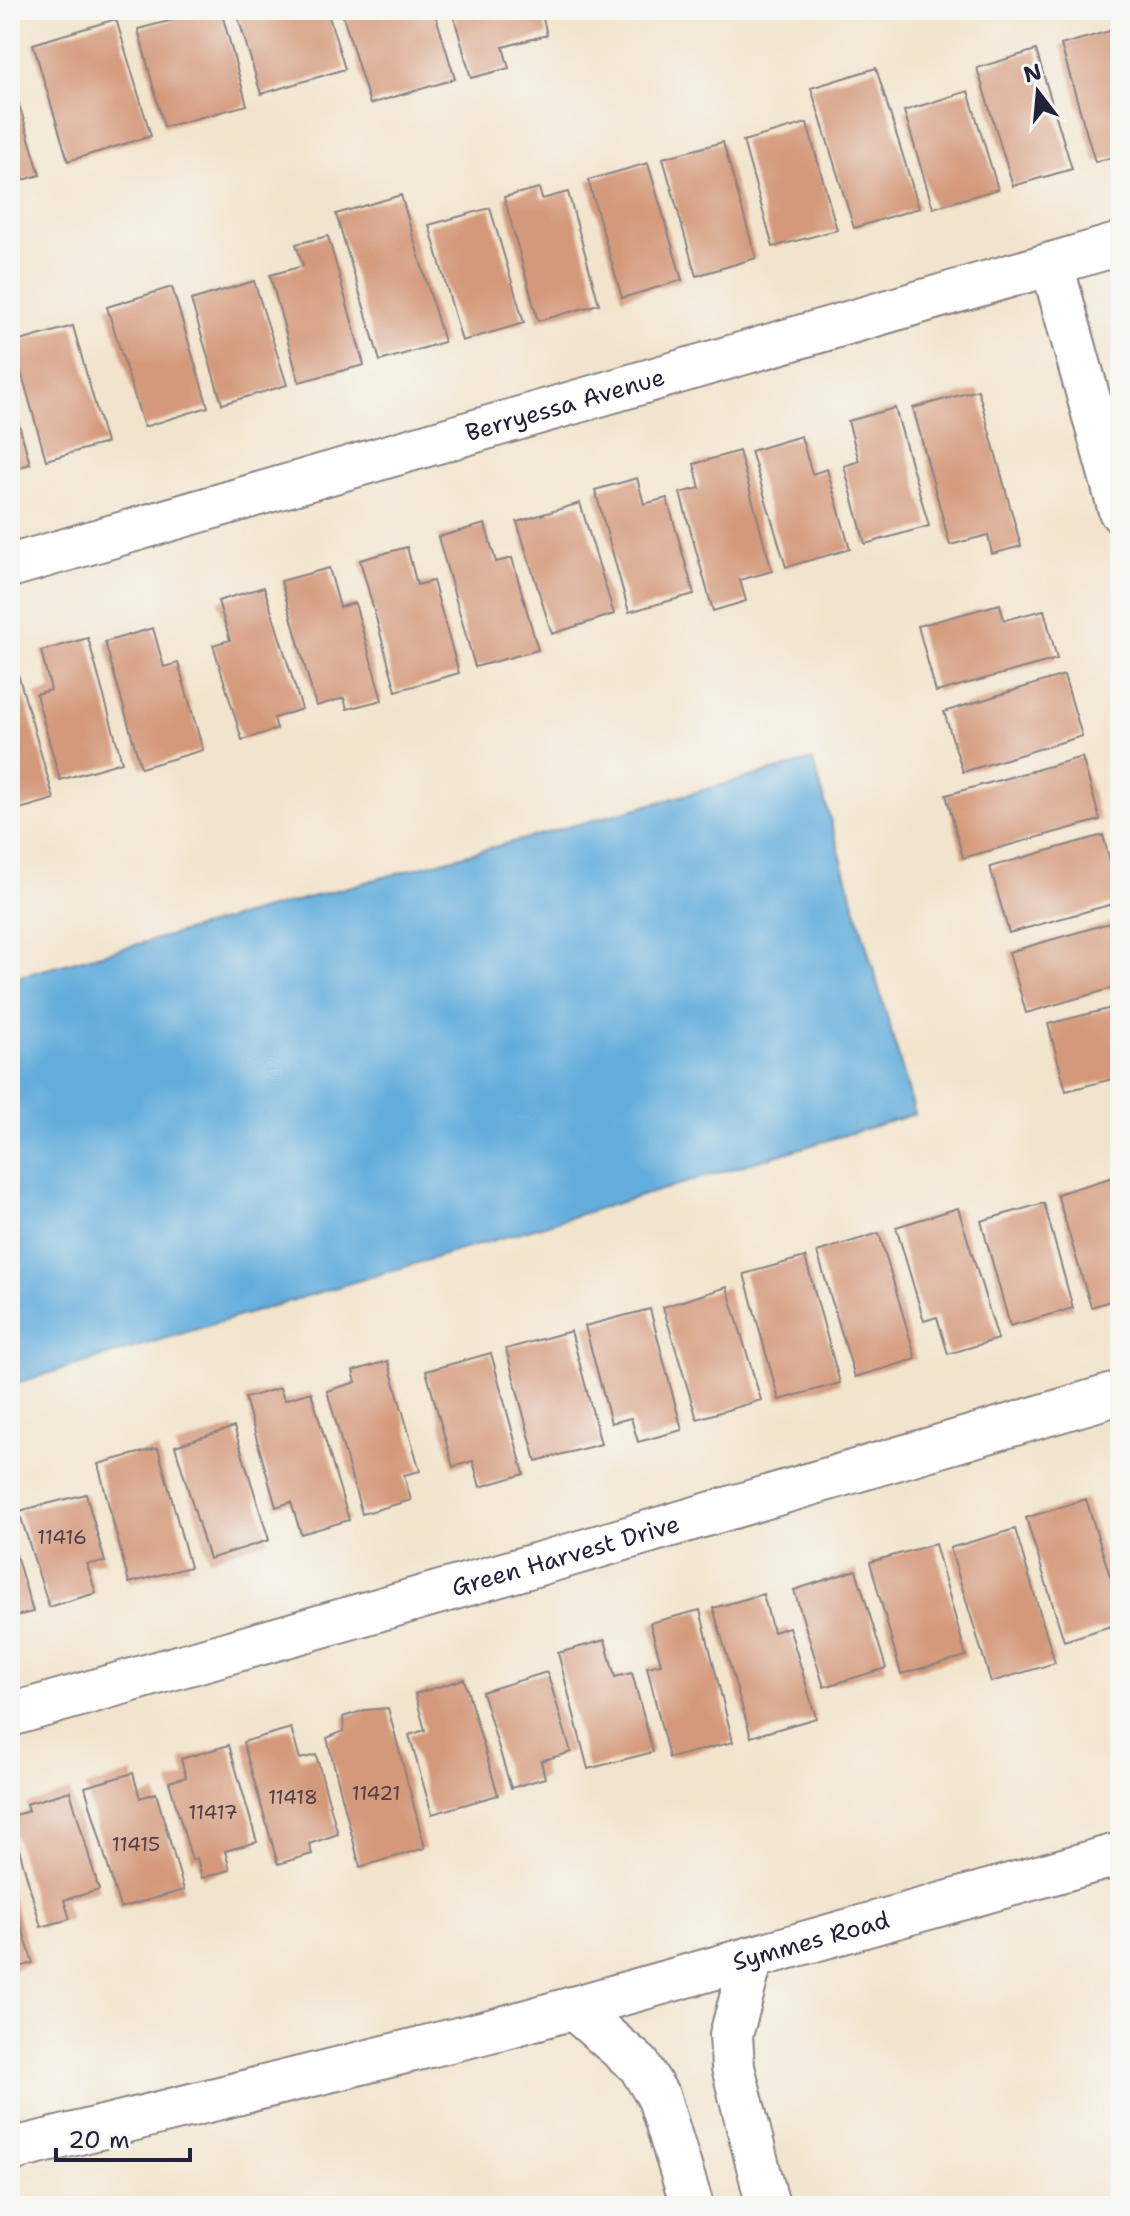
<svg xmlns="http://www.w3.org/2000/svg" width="1130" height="2216" font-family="'Shantell Sans',sans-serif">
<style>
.water{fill:#64addc;stroke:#43688c;stroke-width:2}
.building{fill:#d4997a}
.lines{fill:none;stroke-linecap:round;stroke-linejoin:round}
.minor-casing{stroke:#8a8384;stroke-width:46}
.minor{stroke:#fff;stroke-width:42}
.labels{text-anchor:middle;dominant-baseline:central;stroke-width:7;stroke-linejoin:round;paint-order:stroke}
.number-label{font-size:20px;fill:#4e404b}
.street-label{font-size:24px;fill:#22223b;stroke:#f6f6f2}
</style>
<rect width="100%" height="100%" fill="#f6f6f2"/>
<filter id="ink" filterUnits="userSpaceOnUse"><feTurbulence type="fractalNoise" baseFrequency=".0125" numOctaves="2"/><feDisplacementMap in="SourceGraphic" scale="16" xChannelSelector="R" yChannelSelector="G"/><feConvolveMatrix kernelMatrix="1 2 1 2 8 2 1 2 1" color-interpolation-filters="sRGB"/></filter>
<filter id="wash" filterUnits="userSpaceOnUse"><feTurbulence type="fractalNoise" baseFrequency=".006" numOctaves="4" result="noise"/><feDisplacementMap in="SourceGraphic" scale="32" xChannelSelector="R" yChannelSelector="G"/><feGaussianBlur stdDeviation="1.8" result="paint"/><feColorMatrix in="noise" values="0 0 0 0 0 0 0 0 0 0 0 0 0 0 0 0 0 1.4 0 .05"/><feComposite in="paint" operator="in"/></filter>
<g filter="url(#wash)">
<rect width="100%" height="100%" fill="#f2e4cc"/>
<!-- water -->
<path class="water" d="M 813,760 L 915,1114 L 10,1385 L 10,979 Z"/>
<g id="blocks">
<!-- building -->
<path class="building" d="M 170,10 L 221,10 L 247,105 L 164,127 L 138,29 L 173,20 Z
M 236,10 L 327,10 L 345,69 L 261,94 Z
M 341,10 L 434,10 L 455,79 L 370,104 Z
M 452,10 L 541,10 L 547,35 L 503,47 L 509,68 L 471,78 Z
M 116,19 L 151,136 L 68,161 L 33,44 Z
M 1120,28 L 1120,155 L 1095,162 L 1061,45 Z
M 1036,50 L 1072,169 L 1013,186 L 977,68 Z
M 876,68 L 919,208 L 854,228 L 811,88 Z
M 10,74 L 40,175 L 10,184 Z
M 968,91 L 998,189 L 933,208 L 904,111 Z
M 807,123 L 837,230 L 773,247 L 743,141 Z
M 723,142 L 756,258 L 696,276 L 663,158 Z
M 648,163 L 682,280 L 622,298 L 588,180 Z
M 539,188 L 542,199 L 568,192 L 599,304 L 538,321 L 504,197 Z
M 401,195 L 444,342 L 380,361 L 336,214 Z
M 490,208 L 524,323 L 462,341 L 429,225 Z
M 328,236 L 364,365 L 299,382 L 270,275 L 303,266 L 296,244 Z
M 254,281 L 287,385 L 222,404 L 191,300 Z
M 172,287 L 208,407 L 144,427 L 107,307 Z
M 73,326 L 106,443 L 46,460 L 13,343 Z
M 978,390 L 1021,546 L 992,554 L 988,535 L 950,545 L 913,408 Z
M 10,392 L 30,464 L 10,470 Z
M 895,408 L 929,526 L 865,544 L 844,466 L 859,461 L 848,421 Z
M 801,436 L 812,474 L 827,469 L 850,549 L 786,567 L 751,451 Z
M 739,451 L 772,571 L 740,580 L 746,601 L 713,611 L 680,493 L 700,488 L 694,464 Z
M 637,478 L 644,504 L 667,498 L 694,594 L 629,612 L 595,490 Z
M 580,503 L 614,614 L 552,634 L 517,522 Z
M 485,524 L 496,562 L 512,558 L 538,650 L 475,667 L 438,537 Z
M 407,547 L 417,585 L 433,581 L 459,673 L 396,691 L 360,560 Z
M 329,568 L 340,607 L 355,603 L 382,700 L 347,709 L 344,698 L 316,706 L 281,581 Z
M 264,587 L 302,709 L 274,718 L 277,729 L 242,740 L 213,645 L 230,640 L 218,601 Z
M 1000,604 L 1004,620 L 1044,610 L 1057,659 L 936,692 L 918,626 Z
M 153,628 L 164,667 L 178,663 L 203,750 L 141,768 L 105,642 Z
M 88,638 L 122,762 L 60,780 L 36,694 L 51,690 L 41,651 Z
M 16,667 L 54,799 L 10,812 L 10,668 Z
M 1064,675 L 1082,736 L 963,772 L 944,712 Z
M 1082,757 L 1100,820 L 963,858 L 946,795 Z
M 1103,835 L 1120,902 L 1009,933 L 990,867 Z
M 1120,920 L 1120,986 L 1026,1013 L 1009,952 Z
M 1120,1006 L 1120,1077 L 1066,1091 L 1048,1024 Z
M 1120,1175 L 1120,1298 L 1091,1307 L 1057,1194 Z
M 1044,1203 L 1073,1308 L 1010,1326 L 981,1221 Z
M 958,1208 L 998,1339 L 948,1354 L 937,1317 L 924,1321 L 896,1227 Z
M 879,1233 L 916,1359 L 855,1377 L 817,1252 Z
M 805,1257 L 840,1383 L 779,1400 L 744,1274 Z
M 727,1287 L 761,1400 L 697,1419 L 663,1307 Z
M 650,1309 L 682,1430 L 638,1442 L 631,1418 L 611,1423 L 585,1326 Z
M 571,1331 L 601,1444 L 536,1461 L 506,1349 Z
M 491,1353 L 524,1474 L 480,1487 L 473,1461 L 453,1467 L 426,1371 Z
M 388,1361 L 420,1471 L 404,1475 L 411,1500 L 362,1514 L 327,1391 L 356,1382 L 353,1371 Z
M 280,1388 L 284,1400 L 311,1392 L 349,1520 L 301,1534 L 291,1502 L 276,1507 L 245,1398 Z
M 234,1427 L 269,1540 L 209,1559 L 175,1446 Z
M 158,1448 L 190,1567 L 129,1583 L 98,1464 Z
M 86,1494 L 105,1562 L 87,1564 L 96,1593 L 49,1607 L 19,1511 Z
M 1086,1499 L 1120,1608 L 1120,1623 L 1064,1641 L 1026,1518 Z
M 1015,1529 L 1055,1663 L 991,1682 L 950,1548 Z
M 10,1535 L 33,1612 L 10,1617 Z
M 935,1544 L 966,1656 L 901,1674 L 870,1562 Z
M 856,1570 L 886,1668 L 824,1687 L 794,1590 Z
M 763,1594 L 773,1632 L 789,1627 L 816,1718 L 751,1737 L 713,1608 Z
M 700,1610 L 733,1742 L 669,1758 L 647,1667 L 661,1664 L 650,1623 Z
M 605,1640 L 615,1677 L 632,1673 L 653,1752 L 588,1769 L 558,1653 Z
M 547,1672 L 571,1752 L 541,1761 L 545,1778 L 511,1788 L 482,1692 Z
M 464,1679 L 498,1795 L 432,1814 L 409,1735 L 425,1730 L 415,1694 Z
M 388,1708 L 425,1848 L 360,1867 L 327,1738 L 344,1731 L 343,1717 L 365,1710 Z
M 291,1728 L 300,1759 L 316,1755 L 338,1834 L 309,1844 L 312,1854 L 278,1864 L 243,1742 Z
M 229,1745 L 257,1842 L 225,1851 L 230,1870 L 202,1878 L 197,1858 L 192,1860 L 169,1782 L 186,1777 L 181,1759 Z
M 133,1773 L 140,1798 L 156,1793 L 184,1890 L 120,1908 L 85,1787 Z
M 70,1791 L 99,1890 L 64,1900 L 70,1919 L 41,1927 L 10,1817 L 28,1811 L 26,1804 Z
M 10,1890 L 33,1963 L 10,1970 Z"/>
</g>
</g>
<g filter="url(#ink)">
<use href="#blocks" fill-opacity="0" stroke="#8a8384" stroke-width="2"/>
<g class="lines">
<defs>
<g id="minor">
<path d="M 1052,265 L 1120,511"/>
<path id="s1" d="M 10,566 L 1120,244"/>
<path id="s2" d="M 10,1715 L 563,1557 L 1120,1393"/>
<path d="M 752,1958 L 731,2035 L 733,2067 L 768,2206"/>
<path d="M 573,2008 L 639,2065 L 659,2098 L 692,2206"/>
<path id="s3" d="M 10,2150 L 502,2028 L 1120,1854"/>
</g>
</defs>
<!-- minor casing -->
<use href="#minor" class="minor-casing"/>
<!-- minor -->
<use href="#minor" class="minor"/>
</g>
</g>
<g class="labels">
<!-- number labels -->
<g class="number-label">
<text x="62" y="1537">11416</text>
<text x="376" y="1793">11421</text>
<text x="293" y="1797">11418</text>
<text x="213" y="1812">11417</text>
<text x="136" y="1844">11415</text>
</g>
<!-- street labels -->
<g class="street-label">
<text stroke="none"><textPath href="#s1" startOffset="578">Berryessa Avenue</textPath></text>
<text stroke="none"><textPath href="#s2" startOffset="578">Green Harvest Drive</textPath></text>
<text stroke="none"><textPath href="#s3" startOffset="828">Symmes Road</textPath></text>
</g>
</g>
<!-- margin -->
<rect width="1130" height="2216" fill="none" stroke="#f6f6f2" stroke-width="40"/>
<!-- north arrow -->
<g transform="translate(1038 92) rotate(344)" stroke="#f6f6f2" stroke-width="6" paint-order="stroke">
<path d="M0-6L14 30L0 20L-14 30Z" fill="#22223b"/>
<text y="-12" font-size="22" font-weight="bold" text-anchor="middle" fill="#22223b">N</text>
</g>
<!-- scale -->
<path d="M56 2148v12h134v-12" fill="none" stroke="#22223b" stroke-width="4"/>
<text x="68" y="2148" font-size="24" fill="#22223b" stroke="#f6f6f2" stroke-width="6" paint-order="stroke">20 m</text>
</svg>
